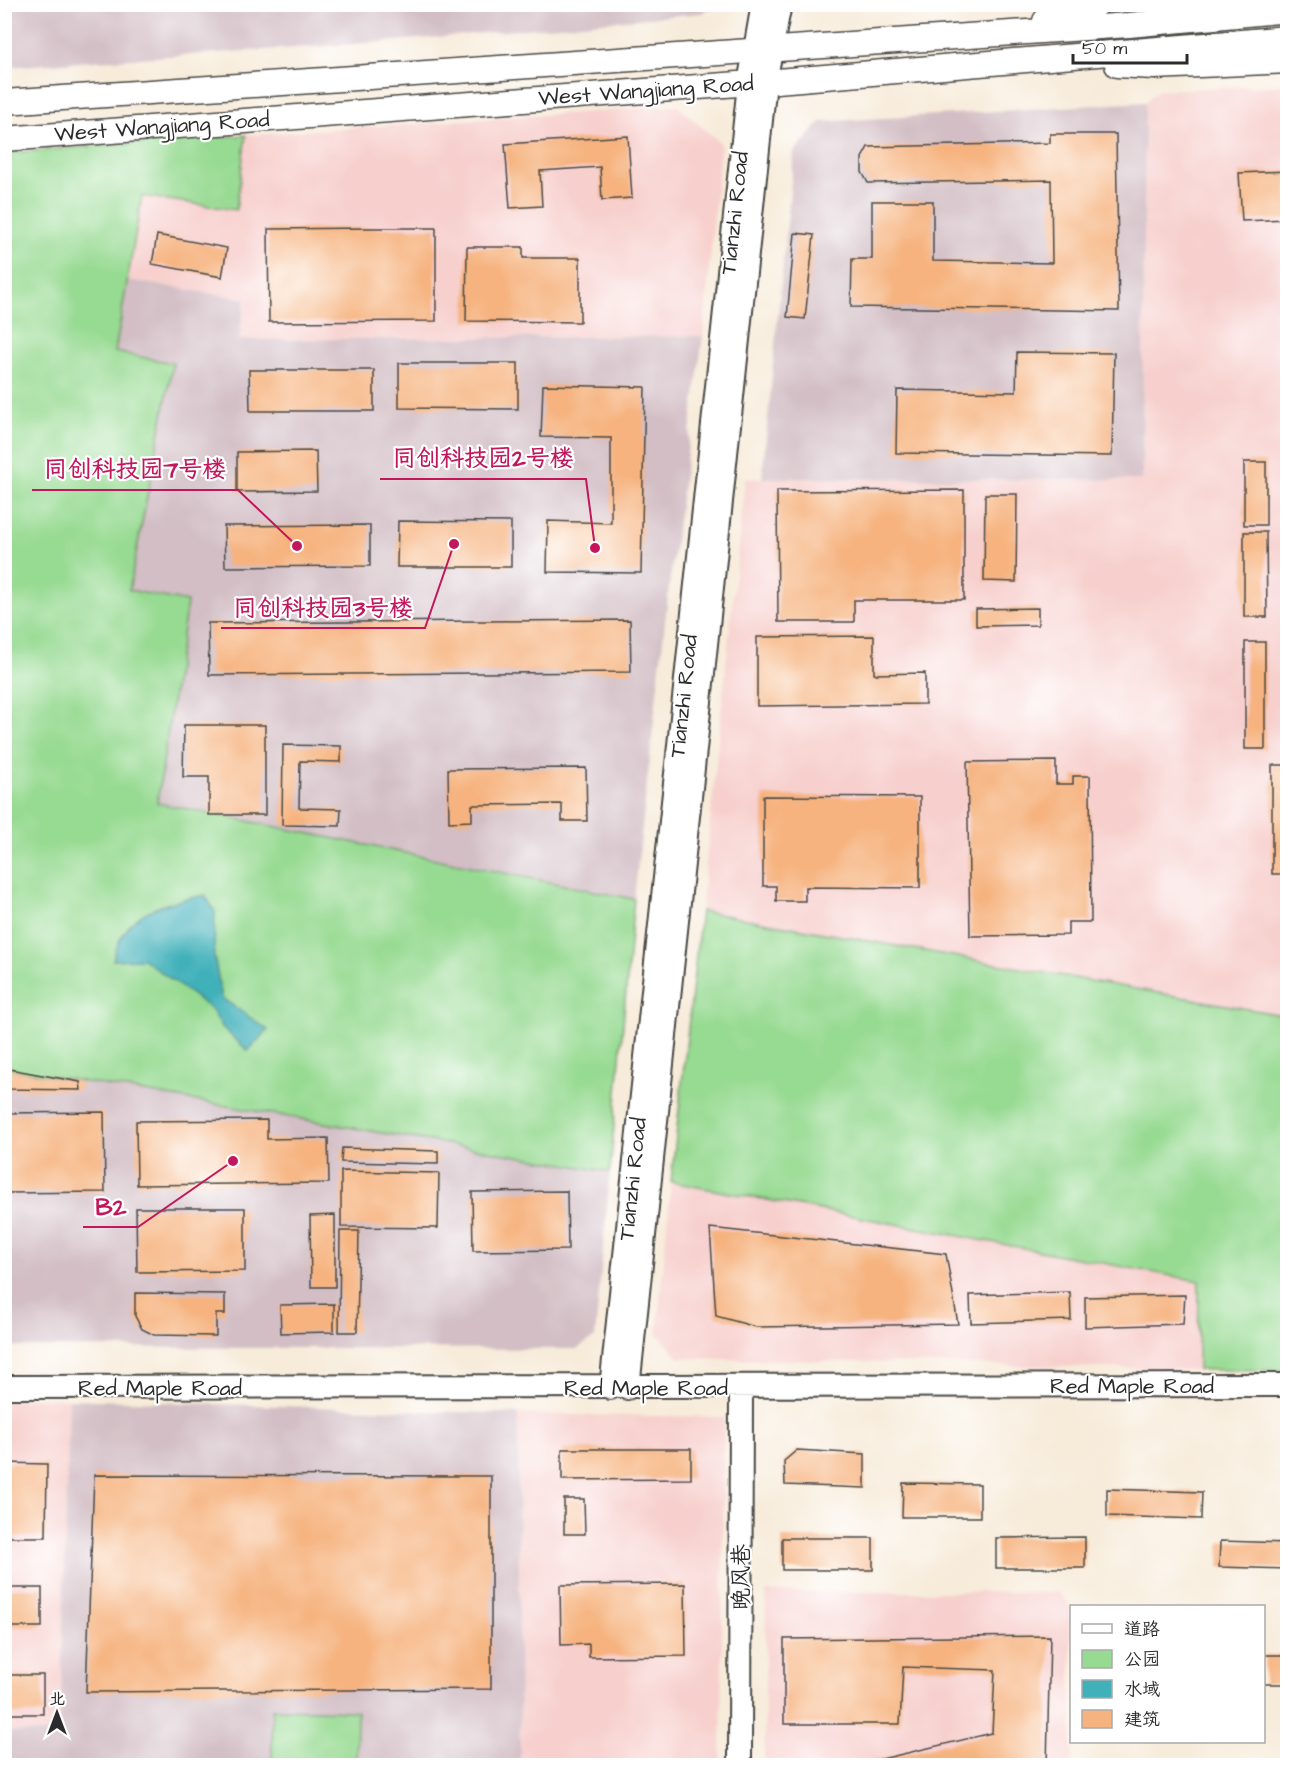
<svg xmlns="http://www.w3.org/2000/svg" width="1292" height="1770" font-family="'Architects Daughter','LXGW WenKai TC',sans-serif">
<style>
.built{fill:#f7d0ce}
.industrial{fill:#d2bec4}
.green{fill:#97da92;stroke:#61825e;stroke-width:1.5}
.water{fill:#40b0b9;stroke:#366e72;stroke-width:1.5}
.building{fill:#f6b37f}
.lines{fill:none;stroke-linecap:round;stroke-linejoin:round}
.secondary-casing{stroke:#4a4845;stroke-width:26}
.primary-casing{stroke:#4a4845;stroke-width:27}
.secondary{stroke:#fff;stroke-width:22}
.primary{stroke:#fff;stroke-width:24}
.labels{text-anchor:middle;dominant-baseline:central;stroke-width:4.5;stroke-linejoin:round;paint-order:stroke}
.street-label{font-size:22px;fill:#2b2b2b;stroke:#fff}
.leader{fill:none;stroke:#c2185b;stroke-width:2}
.callout-dot{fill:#c2185b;stroke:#fff;stroke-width:2}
.callout-label{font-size:24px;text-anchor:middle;font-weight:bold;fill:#c2185b;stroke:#fff;stroke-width:4.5;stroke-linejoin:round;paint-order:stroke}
</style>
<rect width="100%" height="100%" fill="#fff"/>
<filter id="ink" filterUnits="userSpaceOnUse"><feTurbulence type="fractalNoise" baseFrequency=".0167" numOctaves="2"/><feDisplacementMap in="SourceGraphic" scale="12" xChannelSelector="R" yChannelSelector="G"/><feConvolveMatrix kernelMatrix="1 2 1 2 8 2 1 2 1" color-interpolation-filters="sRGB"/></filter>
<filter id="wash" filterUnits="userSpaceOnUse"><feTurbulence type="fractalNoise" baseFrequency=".008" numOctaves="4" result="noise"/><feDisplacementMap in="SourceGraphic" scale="24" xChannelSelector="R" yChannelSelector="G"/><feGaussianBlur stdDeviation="1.35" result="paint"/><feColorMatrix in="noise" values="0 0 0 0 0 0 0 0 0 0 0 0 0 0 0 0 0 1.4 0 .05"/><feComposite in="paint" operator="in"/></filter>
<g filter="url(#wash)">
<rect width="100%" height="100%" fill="#f7ebd9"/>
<!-- built -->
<path class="built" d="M 1287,85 L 1287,1016 L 701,911 L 745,478 L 1142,480 L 1145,102 L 1158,90 Z
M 677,106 L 721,143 L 703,336 L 239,340 L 245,299 L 128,280 L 142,196 L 236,209 L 246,135 Z
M 671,1182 L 1199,1281 L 1198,1370 L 679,1358 L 657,1333 Z
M 5,1398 L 69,1399 L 60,1734 L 5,1732 Z
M 518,1414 L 724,1417 L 721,1765 L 520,1765 Z
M 766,1592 L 1059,1592 L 1071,1607 L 1072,1765 L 764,1766 Z"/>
<!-- industrial -->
<path class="industrial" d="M 5,5 L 712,5 L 703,13 L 385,42 L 5,67 Z
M 1145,102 L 1142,480 L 762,478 L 794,152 L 821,122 Z
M 128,280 L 245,299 L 239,340 L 703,336 L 668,595 L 634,899 L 157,803 L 186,602 L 129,591 L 173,363 L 115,353 Z
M 4,1068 L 610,1172 L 595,1337 L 577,1349 L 5,1347 Z
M 69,1399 L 518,1414 L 520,1765 L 5,1766 L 5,1732 L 60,1733 Z"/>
<!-- green -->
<path class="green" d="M 246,135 L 236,210 L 142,196 L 115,352 L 173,363 L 129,590 L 187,602 L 157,803 L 634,899 L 610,1172 L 5,1068 L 4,153 Z
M 701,911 L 1287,1016 L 1287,1370 L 1198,1370 L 1199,1281 L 671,1182 Z
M 272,1709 L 357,1711 L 356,1765 L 272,1765 Z"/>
<!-- water -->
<path class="water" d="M 205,895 L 215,912 L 214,956 L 222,998 L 268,1030 L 248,1051 L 223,1028 L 211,1009 L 143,959 L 113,960 C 124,910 161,904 205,895 Z"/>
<g id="blocks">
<!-- building -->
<path class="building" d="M 410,4 L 463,4 L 463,9 L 410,9 Z
M 1050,134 L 1116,134 L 1119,311 L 851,307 L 852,259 L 872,259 L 872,201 L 933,201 L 933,261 L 1052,263 L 1051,180 L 868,183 L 862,172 L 862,158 L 868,147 L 1050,143 Z
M 628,136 L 632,198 L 602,200 L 600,167 L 540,171 L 542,206 L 510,208 L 505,144 Z
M 1288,171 L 1288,219 L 1242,221 L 1239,173 Z
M 369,228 L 436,228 L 436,321 L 269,322 L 268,229 Z
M 795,233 L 814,235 L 805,319 L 787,317 Z
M 157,235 L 227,248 L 222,277 L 152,264 Z
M 467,247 L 523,247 L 523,258 L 580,258 L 580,322 L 466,321 Z
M 1283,347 L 1288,347 L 1288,432 L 1282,432 Z
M 1017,352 L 1114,353 L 1112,456 L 896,453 L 897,390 L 1016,392 Z
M 399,363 L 518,363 L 518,409 L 399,408 Z
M 249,370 L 374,370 L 374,411 L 250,411 Z
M 543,385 L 645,387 L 641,573 L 547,572 L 548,521 L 611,523 L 611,438 L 541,437 Z
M 316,451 L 317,491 L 237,492 L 237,452 Z
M 1244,462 L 1266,462 L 1266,525 L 1244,525 Z
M 964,490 L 964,600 L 854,600 L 854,622 L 778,622 L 777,491 Z
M 985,494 L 1017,494 L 1016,582 L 984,581 Z
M 398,521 L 511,522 L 511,567 L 397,567 Z
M 370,525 L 370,566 L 225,567 L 224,526 Z
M 1244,532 L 1266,532 L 1267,617 L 1244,617 Z
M 1038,608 L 1038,625 L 976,626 L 976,609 Z
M 630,620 L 631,672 L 209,675 L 208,623 Z
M 874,636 L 874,674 L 925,673 L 925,704 L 757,706 L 757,637 Z
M 1245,642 L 1265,642 L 1265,749 L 1245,749 Z
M 184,725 L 265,725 L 265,815 L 209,815 L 209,777 L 183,777 Z
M 283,745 L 341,746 L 341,762 L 300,761 L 299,808 L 341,809 L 340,826 L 282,825 Z
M 1056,761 L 1056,784 L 1073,784 L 1073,776 L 1090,776 L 1091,922 L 1068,922 L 1068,935 L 970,936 L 967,762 Z
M 1272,765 L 1288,765 L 1288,874 L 1272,874 Z
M 586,768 L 587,821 L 562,821 L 562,804 L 472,805 L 472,821 L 449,822 L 448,769 Z
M 763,796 L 920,797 L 920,888 L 805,887 L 805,901 L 776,901 L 776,886 L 763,886 Z
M 4,1068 L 80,1082 L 81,1090 L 4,1089 Z
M 104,1112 L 105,1192 L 4,1193 L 4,1113 Z
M 267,1120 L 267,1139 L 328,1138 L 329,1183 L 137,1185 L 136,1121 Z
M 342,1148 L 438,1151 L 438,1164 L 341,1162 Z
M 341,1171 L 439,1173 L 438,1228 L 341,1227 Z
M 567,1191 L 568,1250 L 473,1251 L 472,1192 Z
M 136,1208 L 245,1208 L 245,1271 L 137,1272 Z
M 335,1215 L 335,1287 L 311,1287 L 310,1216 Z
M 710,1228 L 946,1254 L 958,1324 L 756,1327 L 716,1316 Z
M 340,1231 L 359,1231 L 357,1332 L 339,1332 Z
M 1070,1292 L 1071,1320 L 971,1323 L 970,1295 Z
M 135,1293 L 225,1294 L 225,1314 L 216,1314 L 216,1336 L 154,1335 L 142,1329 L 135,1316 Z
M 1185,1295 L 1183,1324 L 1085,1327 L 1085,1297 Z
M 334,1304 L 334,1332 L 281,1333 L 280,1305 Z
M 562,1449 L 691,1449 L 691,1479 L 562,1480 Z
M 797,1450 L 865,1454 L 865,1488 L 785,1485 L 784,1461 Z
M 4,1463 L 47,1464 L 46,1537 L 4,1537 Z
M 94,1475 L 491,1476 L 491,1689 L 86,1692 Z
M 903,1483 L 980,1484 L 980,1517 L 902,1517 Z
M 1107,1489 L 1202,1492 L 1201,1519 L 1107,1516 Z
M 564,1499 L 584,1499 L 585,1534 L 564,1534 Z
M 1085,1537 L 1085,1568 L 996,1568 L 996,1538 Z
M 782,1538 L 873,1538 L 873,1570 L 782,1570 Z
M 1220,1541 L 1288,1543 L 1288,1569 L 1219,1567 Z
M 685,1584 L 686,1656 L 589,1657 L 589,1644 L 561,1645 L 560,1585 Z
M 5,1588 L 42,1588 L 42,1627 L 5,1627 Z
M 1050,1636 L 1047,1766 L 852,1766 L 992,1733 L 995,1670 L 903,1667 L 900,1724 L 784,1724 L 784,1639 Z
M 1264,1655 L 1288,1655 L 1288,1684 L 1264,1684 Z
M 4,1675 L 43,1675 L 43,1714 L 4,1714 Z"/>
</g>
</g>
<g filter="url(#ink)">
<use href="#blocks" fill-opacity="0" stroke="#4a4845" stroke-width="1.5"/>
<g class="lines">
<defs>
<path id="secondary" d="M 4,1387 L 1288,1385
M 611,1388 L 749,84 L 763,4
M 628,1388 L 765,82 L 780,4
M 740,1766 L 741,1388"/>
<path id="primary" d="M 1045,21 L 1097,4
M 1117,65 L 1154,67 L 1288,61
M 4,102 L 1129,25 L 1288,10
M 4,139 L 765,82 L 1288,38"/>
</defs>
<!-- secondary casing -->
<use href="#secondary" class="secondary-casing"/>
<!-- primary casing -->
<use href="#primary" class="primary-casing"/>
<!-- secondary -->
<use href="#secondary" class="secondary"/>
<!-- primary -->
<use href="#primary" class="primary"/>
</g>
</g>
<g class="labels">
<!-- street labels -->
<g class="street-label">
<text transform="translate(646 91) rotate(-4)">West Wangjiang Road</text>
<text transform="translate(162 127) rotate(-4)">West Wangjiang Road</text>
<text transform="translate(735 213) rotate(-84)">Tianzhi Road</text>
<text transform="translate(684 696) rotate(-84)">Tianzhi Road</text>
<text transform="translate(633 1179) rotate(-84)">Tianzhi Road</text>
<text x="1132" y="1386">Red Maple Road</text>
<text x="160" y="1388">Red Maple Road</text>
<text x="646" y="1388">Red Maple Road</text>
<text transform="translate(741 1577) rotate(-90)">晚风巷</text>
</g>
</g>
<!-- callouts -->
<path class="leader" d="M595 548L586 479H380M297 546L238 490H32M454 544L425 628H221M233 1161L138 1227H83"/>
<g class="callout-dot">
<circle cx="595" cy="548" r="6"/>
<circle cx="297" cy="546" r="6"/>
<circle cx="454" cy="544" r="6"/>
<circle cx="233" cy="1161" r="6"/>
</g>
<g class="callout-label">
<text x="483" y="466">同创科技园2号楼</text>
<text x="135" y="477">同创科技园7号楼</text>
<text x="323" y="616">同创科技园3号楼</text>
<text x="111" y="1215">B2</text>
</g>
<!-- margin -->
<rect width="1292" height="1770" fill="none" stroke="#fff" stroke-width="24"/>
<!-- legend -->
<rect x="1070" y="1605" width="195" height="138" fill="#ffffff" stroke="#aaaaaa" stroke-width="1.5"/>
<rect x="1082" y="1624" width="30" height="9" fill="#ffffff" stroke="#aaaaaa" stroke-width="1.5"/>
<text x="1124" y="1635" font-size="18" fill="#2b2b2b">道路</text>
<rect x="1082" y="1650" width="30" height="18" fill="#97da92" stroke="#aaaaaa" stroke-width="1.5"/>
<text x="1124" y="1665" font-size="18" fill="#2b2b2b">公园</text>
<rect x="1082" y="1680" width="30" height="18" fill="#40b0b9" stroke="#aaaaaa" stroke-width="1.5"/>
<text x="1124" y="1695" font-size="18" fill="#2b2b2b">水域</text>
<rect x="1082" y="1710" width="30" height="18" fill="#f6b37f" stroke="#aaaaaa" stroke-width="1.5"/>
<text x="1124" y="1725" font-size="18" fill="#2b2b2b">建筑</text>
<!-- north arrow -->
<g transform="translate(57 1713)" stroke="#ffffff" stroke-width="4.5" paint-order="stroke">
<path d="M0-4.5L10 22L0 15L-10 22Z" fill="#2b2b2b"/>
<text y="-9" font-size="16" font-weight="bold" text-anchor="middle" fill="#2b2b2b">北</text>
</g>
<!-- scale -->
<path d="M1073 54v9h114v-9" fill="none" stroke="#2b2b2b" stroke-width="3"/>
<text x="1082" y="54" font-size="18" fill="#2b2b2b" stroke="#ffffff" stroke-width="4.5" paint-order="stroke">50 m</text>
</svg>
